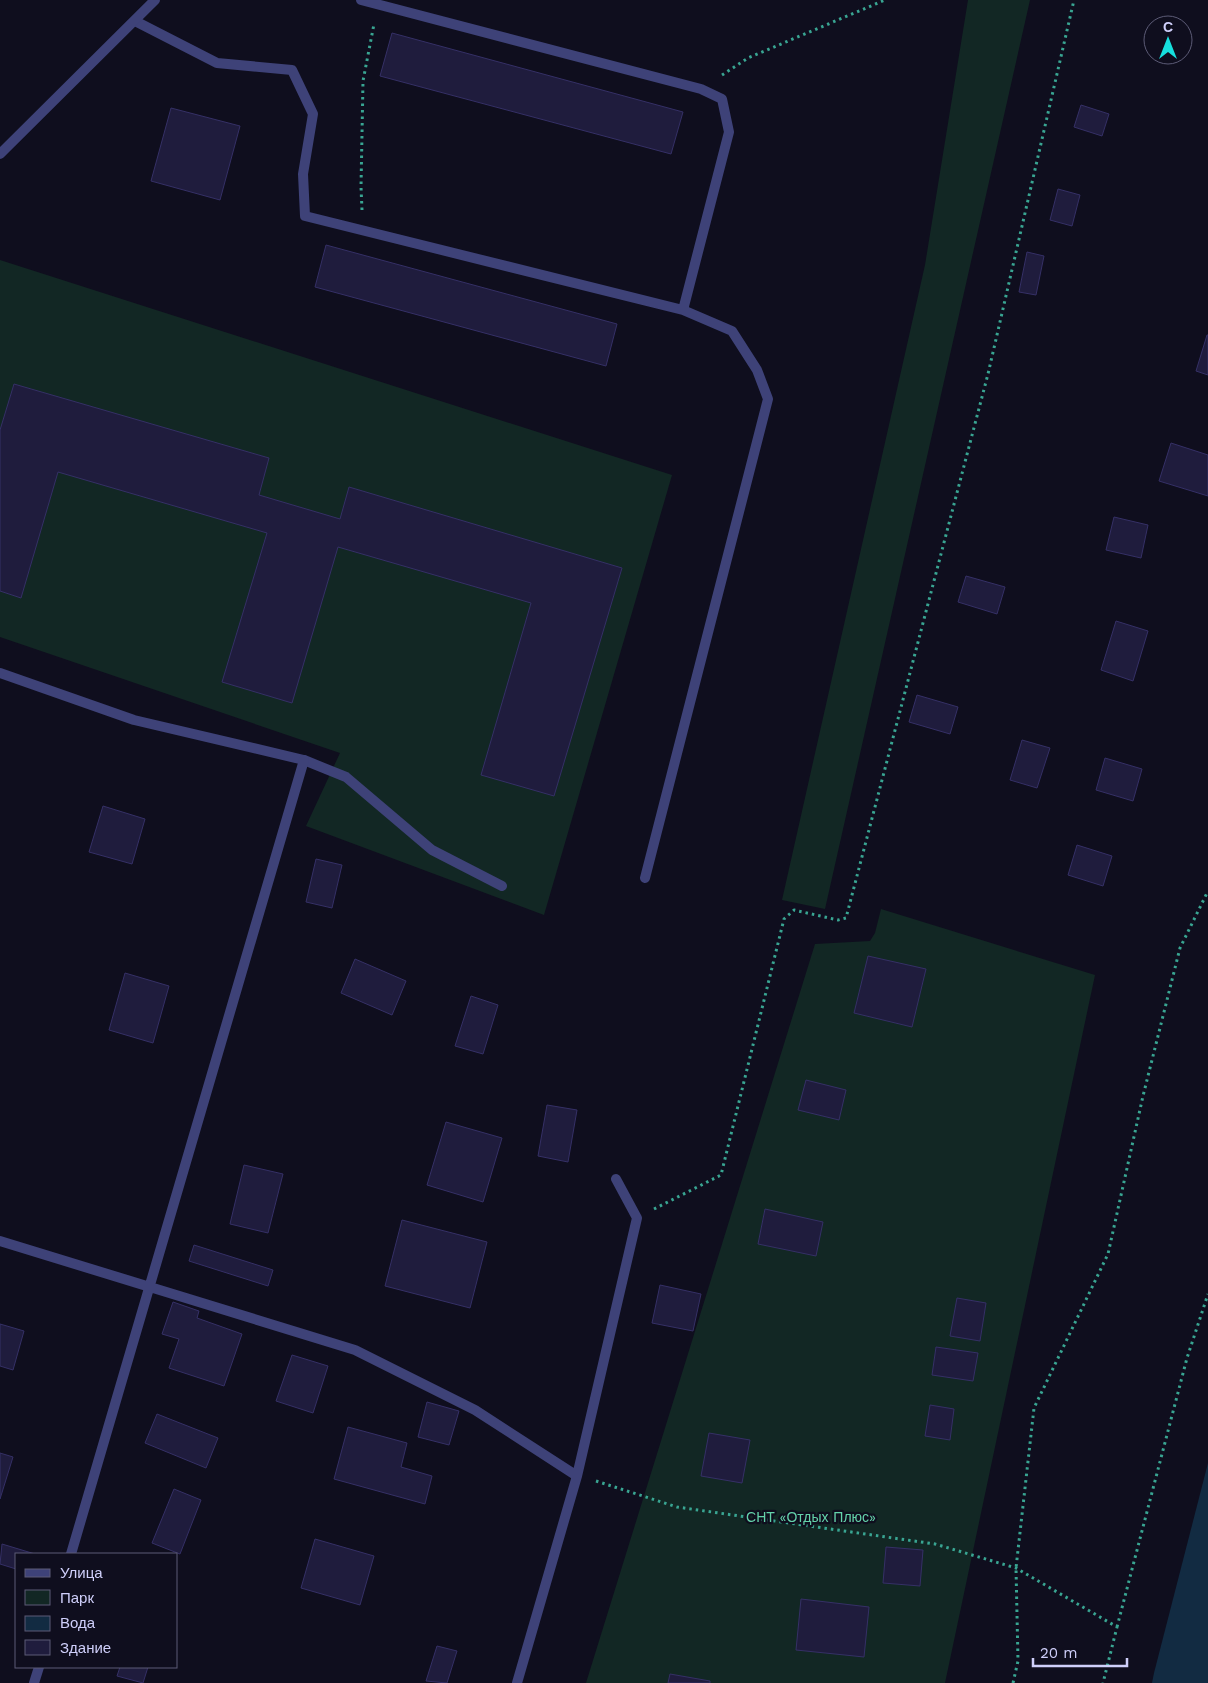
<svg xmlns="http://www.w3.org/2000/svg" width="1208" height="1683" font-family="'Work Sans',sans-serif">
<style>
.green{fill:#122724}
.water{fill:#122b42}
.building{fill:#1f1c3d;stroke:#353066}
.lines{fill:none;stroke-linecap:round;stroke-linejoin:round}
.path{stroke:#39a592;stroke-width:3;stroke-dasharray:2.5 4;stroke-linecap:butt}
.service{stroke:#3e4278;stroke-width:10}
.minor{stroke:#3e4278;stroke-width:10}
.labels{text-anchor:middle;dominant-baseline:central;stroke-width:4.5;stroke-linejoin:round;paint-order:stroke}
.park-label{font-size:14px;fill:#64d2aa;stroke:#0f0e1e}
</style>
<rect width="100%" height="100%" fill="#0f0e1e"/>
<!-- green -->
<path class="green" d="M 968,0 L 1030,0 L 825,909 L 782,900 L 925,265 Z
M 0,260 L 672,475 L 544,915 L 306,826 L 340,753 L 0,637 Z
M 881,909 L 1095,975 L 945,1683 L 586,1683 L 815,944 L 870,941 L 875,933 Z"/>
<!-- water -->
<path class="water" d="M 1208,1463 L 1208,1683 L 1152,1683 L 1154,1673 Z"/>
<!-- building -->
<path class="building" d="M 392,33 L 683,112 L 671,154 L 380,76 Z
M 1081,105 L 1109,114 L 1102,136 L 1074,127 Z
M 171,108 L 240,126 L 220,200 L 151,181 Z
M 1058,189 L 1080,195 L 1072,226 L 1050,220 Z
M 326,245 L 617,324 L 606,366 L 315,287 Z
M 1027,252 L 1044,256 L 1036,295 L 1019,292 Z
M 1207,335 L 1208,335 L 1208,375 L 1196,371 Z
M 14,384 L 269,458 L 259,495 L 340,519 L 349,487 L 622,568 L 554,796 L 481,775 L 531,603 L 338,547 L 292,703 L 222,682 L 267,533 L 58,472 L 21,598 L 0,591 L 0,430 Z
M 1171,443 L 1208,455 L 1208,496 L 1159,481 Z
M 1114,517 L 1148,525 L 1141,558 L 1106,550 Z
M 966,576 L 1005,587 L 997,614 L 958,602 Z
M 1116,621 L 1148,631 L 1133,681 L 1101,670 Z
M 917,695 L 958,707 L 950,734 L 909,722 Z
M 1022,740 L 1050,748 L 1037,788 L 1010,780 Z
M 1105,758 L 1142,769 L 1133,801 L 1096,790 Z
M 103,806 L 145,819 L 132,864 L 89,852 Z
M 1077,845 L 1112,856 L 1103,886 L 1068,875 Z
M 316,859 L 342,865 L 332,908 L 306,902 Z
M 868,956 L 926,969 L 912,1027 L 854,1013 Z
M 355,959 L 406,981 L 392,1015 L 341,993 Z
M 125,973 L 169,986 L 153,1043 L 109,1030 Z
M 471,996 L 498,1005 L 483,1054 L 455,1046 Z
M 806,1080 L 846,1090 L 839,1120 L 798,1110 Z
M 547,1105 L 577,1110 L 568,1162 L 538,1156 Z
M 446,1122 L 502,1138 L 483,1202 L 427,1185 Z
M 244,1165 L 283,1174 L 268,1233 L 230,1224 Z
M 765,1209 L 823,1222 L 816,1256 L 758,1244 Z
M 402,1220 L 487,1242 L 470,1308 L 385,1286 Z
M 194,1245 L 273,1270 L 268,1286 L 189,1261 Z
M 660,1285 L 701,1294 L 693,1331 L 652,1323 Z
M 957,1298 L 986,1303 L 980,1341 L 950,1336 Z
M 173,1302 L 199,1311 L 197,1318 L 242,1334 L 224,1386 L 169,1368 L 179,1339 L 162,1334 Z
M 0,1324 L 24,1331 L 13,1370 L 0,1366 Z
M 936,1347 L 978,1353 L 973,1381 L 932,1375 Z
M 292,1355 L 328,1366 L 313,1413 L 276,1401 Z
M 427,1402 L 459,1411 L 449,1445 L 418,1437 Z
M 930,1405 L 954,1409 L 950,1440 L 925,1436 Z
M 157,1414 L 218,1438 L 206,1468 L 145,1443 Z
M 348,1427 L 407,1443 L 401,1467 L 432,1476 L 425,1504 L 334,1479 Z
M 709,1433 L 750,1440 L 742,1483 L 701,1476 Z
M 0,1453 L 13,1457 L 0,1499 Z
M 174,1489 L 201,1500 L 180,1554 L 152,1543 Z
M 315,1539 L 374,1556 L 360,1605 L 301,1588 Z
M 2,1544 L 35,1554 L 16,1554 L 16,1569 L 0,1564 Z
M 886,1547 L 923,1550 L 920,1586 L 883,1583 Z
M 801,1599 L 869,1607 L 864,1657 L 796,1650 Z
M 437,1646 L 457,1651 L 447,1683 L 426,1681 Z
M 120,1667 L 148,1667 L 143,1683 L 117,1676 Z
M 670,1674 L 710,1681 L 710,1683 L 668,1683 Z"/>
<g class="lines">
<!-- path -->
<path class="path" d="M 722,75 L 748,58 L 885,0
M 362,210 L 361,187 L 363,81 L 374,24
M 654,1209 L 721,1175 L 784,919 L 794,910 L 838,920 L 846,918 L 988,374 L 1074,0
M 596,1481 L 677,1507 L 935,1544 L 1016,1568 L 1117,1627 L 1103,1683
M 1117,1627 L 1187,1358 L 1208,1294
M 1013,1683 L 1018,1661 L 1016,1568 L 1034,1408 L 1108,1254 L 1143,1096 L 1180,948 L 1208,891"/>
<!-- service -->
<path class="service" d="M 135,21 L 217,63 L 292,70 L 313,114 L 303,174 L 305,216 L 683,310 L 729,132 L 722,99 L 701,89 L 361,0
M 0,673 L 134,720 L 304,760 L 346,777 L 432,850 L 502,886
M 645,878 L 768,399 L 757,370 L 732,331 L 683,310"/>
<!-- minor -->
<path class="minor" d="M 0,154 L 155,0
M 0,1241 L 355,1350 L 475,1410 L 577,1476
M 71,1554 L 304,760
M 34,1683 L 39,1667
M 517,1683 L 577,1476 L 637,1218 L 616,1179"/>
</g>
<g class="labels">
<!-- park labels -->
<g class="park-label">
<text x="811" y="1517">СНТ «Отдых Плюс»</text>
</g>
</g>
<!-- legend -->
<rect x="15" y="1553" width="162" height="115" fill="#0f0e1e" stroke="#5c5b76"/>
<rect x="25" y="1569" width="25" height="8" fill="#3e4278" stroke="#5c5b76"/>
<text x="60" y="1578" font-size="15" fill="#cfcffa">Улица</text>
<rect x="25" y="1590" width="25" height="15" fill="#122724" stroke="#5c5b76"/>
<text x="60" y="1603" font-size="15" fill="#cfcffa">Парк</text>
<rect x="25" y="1616" width="25" height="15" fill="#122b42" stroke="#5c5b76"/>
<text x="60" y="1628" font-size="15" fill="#cfcffa">Вода</text>
<rect x="25" y="1640" width="25" height="15" fill="#1f1c3d" stroke="#5c5b76"/>
<text x="60" y="1653" font-size="15" fill="#cfcffa">Здание</text>
<!-- north arrow -->
<g transform="translate(1168 40)"><circle r="24" fill="#0f0e1e" stroke="#5c5b76"/>
<path d="M0-4L9 19L0 12L-9 19Z" fill="#16dfdd"/>
<text y="-8" font-size="14" font-weight="bold" text-anchor="middle" fill="#cfcffa">С</text>
</g>
<!-- scale -->
<path d="M1033 1658v8h94v-8" fill="none" stroke="#cfcffa" stroke-width="2.5"/>
<text x="1040" y="1658" font-size="15" fill="#cfcffa" stroke="#0f0e1e" stroke-width="4" paint-order="stroke">20 m</text>
</svg>
